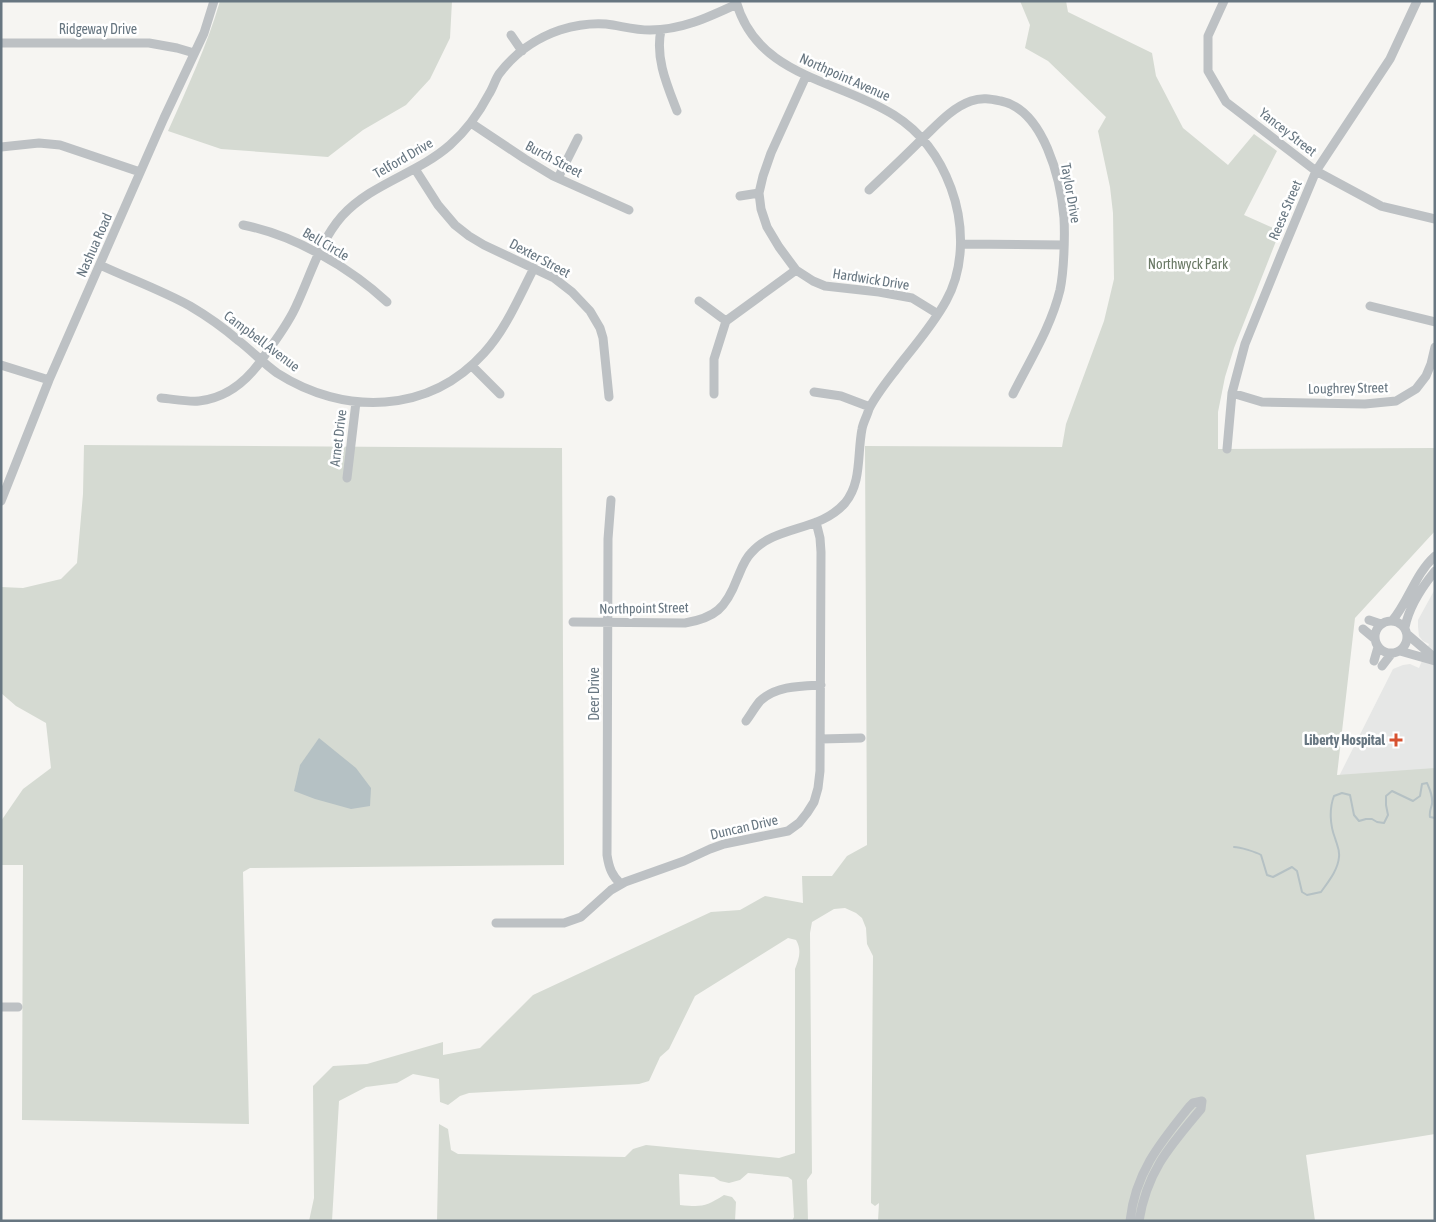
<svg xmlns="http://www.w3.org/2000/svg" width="1436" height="1222" font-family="'Asap Condensed',sans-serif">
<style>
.built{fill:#e6e7e6}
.green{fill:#d5dad2}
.water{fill:#b5c1c4}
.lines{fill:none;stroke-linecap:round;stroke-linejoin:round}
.stream{stroke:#b5c1c4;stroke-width:2}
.minor{stroke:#bdc1c4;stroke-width:9}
.poi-dot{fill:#d75231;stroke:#fff;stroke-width:2}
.labels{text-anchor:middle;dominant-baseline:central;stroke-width:5;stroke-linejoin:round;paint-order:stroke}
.street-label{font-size:14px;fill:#677681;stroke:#fff}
.park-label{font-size:14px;fill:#6a7965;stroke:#fff}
.poi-label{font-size:14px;font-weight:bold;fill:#677681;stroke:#fff;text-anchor:end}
</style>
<rect width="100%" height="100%" fill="#f6f5f2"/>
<!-- built -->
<path class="built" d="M 1435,589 L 1435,804 L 1322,810 L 1393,669 L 1403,665 L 1410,664 L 1419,668 L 1429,644 L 1423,641 L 1419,636 L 1418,627 L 1418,620 Z"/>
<!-- green -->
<path class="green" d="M 220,1 L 452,1 L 450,38 L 430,79 L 406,105 L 363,130 L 328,157 L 221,149 L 168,131 C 187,88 207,46 220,1 Z
M 1020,1 L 1066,1 L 1068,12 L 1152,53 L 1156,76 L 1183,128 L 1228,165 L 1254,134 L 1277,151 L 1244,215 L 1280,231 L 1234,348 L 1225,377 L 1218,412 L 1218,449 L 1435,448 L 1435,531 L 1355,618 L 1337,775 L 1435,768 L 1435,1134 L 1306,1155 L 1315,1221 L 878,1221 L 879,1203 L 875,1206 L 871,1203 L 873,956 L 867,944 L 866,928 L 862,918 L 856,913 L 845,908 L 834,909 L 812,922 L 810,933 L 812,1173 L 807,1180 L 808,1221 L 792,1221 L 794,1217 L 792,1180 L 788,1177 L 748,1173 L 740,1180 L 729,1183 L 720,1181 L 714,1177 L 679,1174 L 680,1205 C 702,1207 705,1207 724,1195 L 732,1197 L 736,1202 L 735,1221 L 437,1221 L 439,1124 L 448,1129 L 451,1150 L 458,1154 L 625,1157 L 633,1149 L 646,1145 L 779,1158 L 795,1153 L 795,969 C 799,959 802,950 796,940 L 788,938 L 695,996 L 669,1049 L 660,1057 L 649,1081 L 639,1084 L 469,1093 L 460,1096 L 448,1105 L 440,1102 L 439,1079 L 413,1074 L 397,1083 L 366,1087 L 339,1101 L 332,1221 L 309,1221 L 314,1198 L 313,1086 L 333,1066 L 367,1064 L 443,1042 L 443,1055 L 480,1048 L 533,995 L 711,912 L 740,910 L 765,896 L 803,903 L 802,876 L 832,876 L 847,856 L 867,845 L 865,446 L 1062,447 L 1066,424 L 1104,321 L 1114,279 L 1113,213 L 1110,187 L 1098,131 L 1106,117 L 1048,61 L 1025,48 L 1030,25 Z
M 84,445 L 562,448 L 564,865 L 250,868 L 243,872 L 249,1124 L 22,1120 L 23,865 L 1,865 L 1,821 L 23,789 L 51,768 L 46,723 L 16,706 L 1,693 L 1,587 L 23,588 L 61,579 L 77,563 L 83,494 Z"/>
<!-- water -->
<path class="water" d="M 319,738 L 356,768 L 371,788 L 370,806 L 351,809 L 315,799 L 294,791 L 300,765 Z"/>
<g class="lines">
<!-- stream -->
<path class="stream" d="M 1234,847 C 1240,847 1256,852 1261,855 L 1267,875 L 1273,877 L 1292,867 L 1297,871 L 1302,892 L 1307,895 L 1321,892 C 1328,882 1338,870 1339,857 C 1340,850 1337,845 1335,838 C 1330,825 1329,809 1334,796 L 1342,793 L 1350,795 L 1354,815 L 1359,821 L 1366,819 L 1372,819 L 1377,822 L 1384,823 L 1388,815 L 1386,805 L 1386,796 L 1392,791 L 1413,801 L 1420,796 L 1422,784 L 1427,783 C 1430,790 1433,796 1432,804 C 1431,809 1429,811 1430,817 L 1435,818"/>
<!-- minor -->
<path class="minor" d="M 1224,1 L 1208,36 L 1208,71 L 1226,102 L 1316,171 L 1381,206 L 1435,219
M 661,30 C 655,58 667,85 677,111
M 511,35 L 522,51
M 1,43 L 149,43 L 177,48 L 194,53
M 806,76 L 771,153 L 763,176 L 759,193 L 761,209 L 767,227 L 779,247 L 796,270 L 813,281 L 825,286 L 879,292 L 912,298 L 938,314
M 471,123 L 525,159 L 553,176 L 629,210
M 1,147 L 39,143 L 60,145 L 140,172
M 415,169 L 438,205 L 455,225 L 469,236 L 484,245 L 554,278 L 572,292 L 590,311 L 600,328 L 603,338 L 609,397
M 558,178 L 578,138
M 869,190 C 886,174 904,157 921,140 C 936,126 951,108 971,101 C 982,97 991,99 1001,101 C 1044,110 1061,180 1064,218 C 1065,237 1064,271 1060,290 C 1051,327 1030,360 1013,394
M 740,196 L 759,193
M 243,225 C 294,235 349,267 387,302
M 961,244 L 1064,245
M 100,265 C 130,279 161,290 190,306 C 207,316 224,328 239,341 C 252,351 264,364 277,373 C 344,416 429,414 484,353 C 506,329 519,297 534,268
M 699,301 L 726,321
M 1370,306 L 1435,322
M 1,365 L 49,380
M 472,366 L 500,394
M 814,392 L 841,396 L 870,407
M 1232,393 L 1262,402 L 1365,404 L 1396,401 L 1416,389 L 1426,376 L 1431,364 L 1435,347
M 714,394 L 714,359 L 726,321 L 796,270
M 161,398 C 173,399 187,402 199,401 C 228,398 250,378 265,355 C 277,338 289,323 297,304 C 311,274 320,241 342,216 C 372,183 417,174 450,145 C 466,131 479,113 489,94 C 493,88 495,80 499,74 C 514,54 536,38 560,30 C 577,25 595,22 613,25 C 625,27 637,30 650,30 C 682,30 709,17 737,4
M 1227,449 L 1232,393 L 1245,344 L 1281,255 L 1316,171 L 1390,59 L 1417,1
M 347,478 L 356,402
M 611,500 L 608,539 L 607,855 C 609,868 612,876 621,884
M 1,501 L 49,380 L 164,118 L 204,33 L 214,1
M 1369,620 L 1381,624
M1375 637a16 16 0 1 1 32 0a16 16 0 1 1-32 0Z
M 1392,621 C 1409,601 1415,574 1435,556
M 573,622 L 685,623 C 715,618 726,608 737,579 C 741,570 744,560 751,553 C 775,525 820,532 845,503 C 862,482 857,455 862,429 C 863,423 867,416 869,409 C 877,393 890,378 901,363 C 917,343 934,323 946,301 C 965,267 964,223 951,188 C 940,158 921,132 894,115 C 837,79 757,77 736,1
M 1405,627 C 1409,607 1422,587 1435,571
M 1363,629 L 1375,639
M 1408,635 L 1435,658
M 1400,651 L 1435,661
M 1374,661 L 1378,647
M 1382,666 L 1392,653
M 746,721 C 751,714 755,707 760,701 C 776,686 800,686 821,685
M 821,739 L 861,738
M 496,923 L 564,923 L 581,917 L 611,890 L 625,882 L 684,861 L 710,849 L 724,844 L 788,831 L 799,823 L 807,813 L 814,802 L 818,788 L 820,771 L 821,552 L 820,538 L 816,522
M 1,1007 L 18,1007
M 1130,1221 C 1135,1173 1160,1143 1189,1107 L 1193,1103 L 1202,1101 L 1201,1109 C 1170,1146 1147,1171 1139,1221"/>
</g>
<!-- markers -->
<path class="poi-dot" d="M1393.5 732.5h5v5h5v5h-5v5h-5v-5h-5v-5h5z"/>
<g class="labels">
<!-- street labels -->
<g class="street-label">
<text x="98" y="29">Ridgeway Drive</text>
<text transform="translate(845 77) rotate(24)">Northpoint Avenue</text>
<text transform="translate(1288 132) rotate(38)">Yancey Street</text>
<text transform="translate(403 158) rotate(-30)">Telford Drive</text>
<text transform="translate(554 159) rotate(28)">Burch Street</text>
<text transform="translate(1071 193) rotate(80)">Taylor Drive</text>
<text transform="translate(1285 210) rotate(-67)">Reese Street</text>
<text transform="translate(326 244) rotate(30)">Bell Circle</text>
<text transform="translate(94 245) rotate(-66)">Nashua Road</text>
<text transform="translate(540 258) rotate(28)">Dexter Street</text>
<text transform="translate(871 279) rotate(9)">Hardwick Drive</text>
<text transform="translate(262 341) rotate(37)">Campbell Avenue</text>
<text transform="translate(1348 388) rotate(-1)">Loughrey Street</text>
<text transform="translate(338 438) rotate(-83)">Arnet Drive</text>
<text transform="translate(644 608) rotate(-1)">Northpoint Street</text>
<text transform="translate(594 694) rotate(-90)">Deer Drive</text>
<text transform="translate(744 827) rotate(-13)">Duncan Drive</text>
</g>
<!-- park labels -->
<g class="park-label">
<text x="1188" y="264">Northwyck Park</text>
</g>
<!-- poi labels -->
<g class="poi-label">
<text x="1385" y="740">Liberty Hospital</text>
</g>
</g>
<!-- border -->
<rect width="1436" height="1222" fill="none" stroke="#677681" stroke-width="5"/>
</svg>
